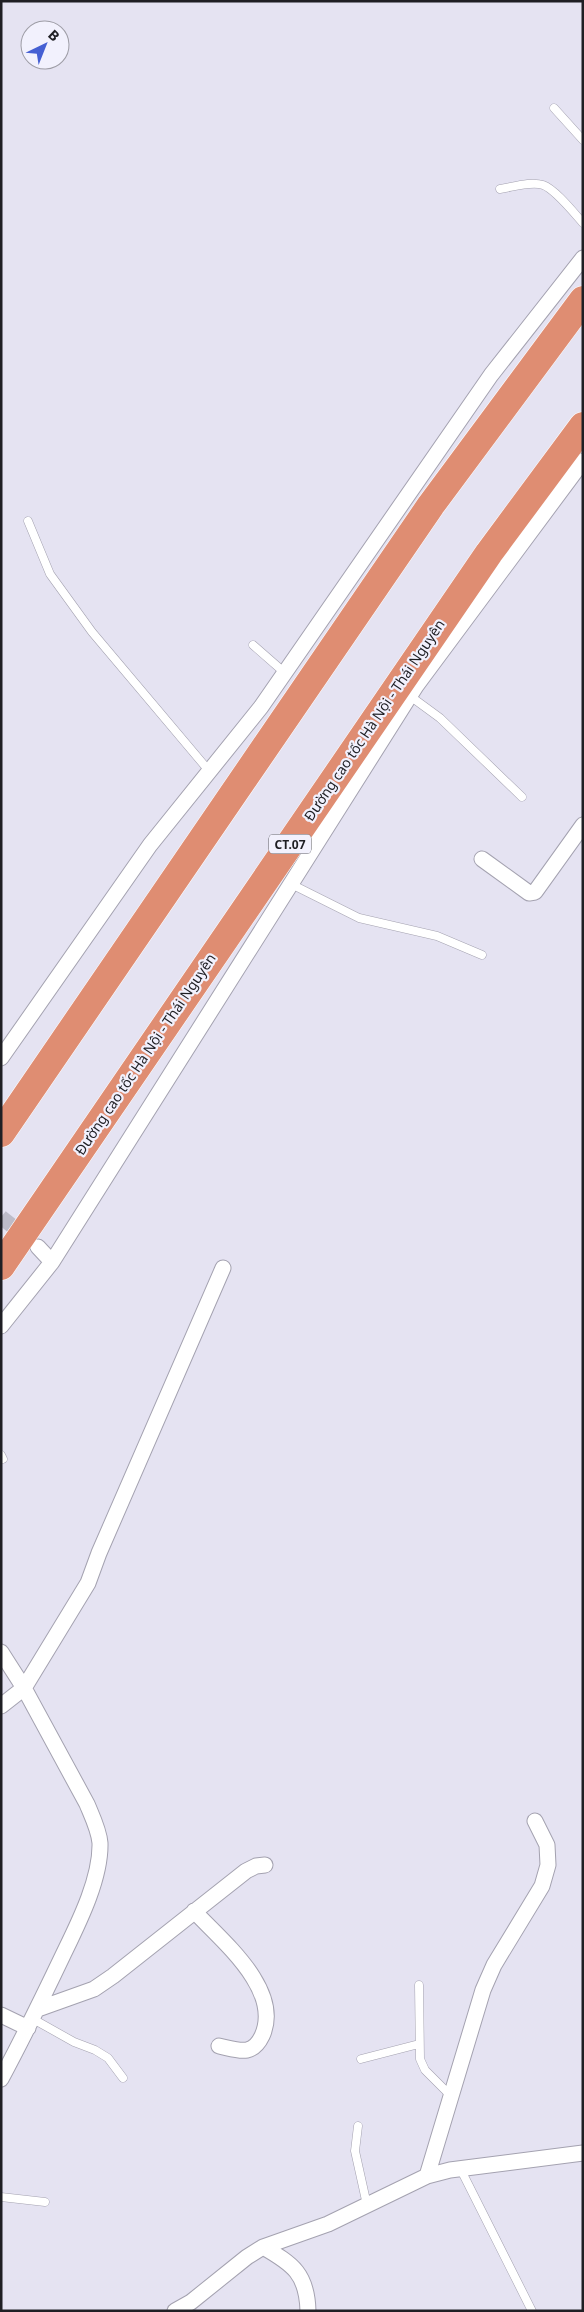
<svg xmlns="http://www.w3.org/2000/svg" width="584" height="2312" font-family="'Noto Sans',sans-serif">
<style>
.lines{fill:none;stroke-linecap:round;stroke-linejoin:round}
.street-tunnel{stroke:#bdbcc9;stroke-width:15;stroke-dasharray:15 8;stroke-linecap:butt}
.lane-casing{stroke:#a4a2b0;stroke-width:9}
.street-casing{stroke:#a4a2b0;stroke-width:17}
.highway-casing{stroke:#fff;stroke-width:29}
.lane{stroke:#fff;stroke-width:8}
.street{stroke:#fff;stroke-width:15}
.highway{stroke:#df8d72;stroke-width:28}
.labels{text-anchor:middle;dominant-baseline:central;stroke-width:4.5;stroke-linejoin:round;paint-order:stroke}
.shield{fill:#f2f1fd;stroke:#5e5e65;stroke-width:1}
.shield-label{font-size:12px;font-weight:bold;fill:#1f1f24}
.street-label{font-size:14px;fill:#1f1f24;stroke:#f2f1fd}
</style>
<rect width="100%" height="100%" fill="#e5e3f2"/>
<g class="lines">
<!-- street-tunnel -->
<path class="street-tunnel" d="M 1,1217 L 27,1238"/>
<defs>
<path id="lane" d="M 554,108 L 583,140
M 500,189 C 513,187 531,181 543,185 C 555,189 574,213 583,223
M 28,521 L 50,574 L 92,632 L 210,772
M 253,645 L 285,673
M 410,696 L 440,718 L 522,797
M 291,884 L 359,918 L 437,936 L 482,955
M 1,1455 L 3,1459
M 419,1985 L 420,2059 L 425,2070 L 451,2096
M 33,2019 L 74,2042 L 95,2050 L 108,2058 L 123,2078
M 361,2059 L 419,2044
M 358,2126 L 355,2151 L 367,2205
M 460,2168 L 532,2311
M 1,2197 L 45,2202"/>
<path id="street" d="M 482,859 L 529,893 L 535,892 L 583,825
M 1,1058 L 150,845 L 261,707 L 491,375 L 583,258
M 38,1247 L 52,1262
M 1,1326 L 52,1262 L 416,686 L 583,461
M 1,1652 L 24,1688 L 87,1804 C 92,1816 99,1830 100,1843 C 101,1879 78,1924 63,1955 C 43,1997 23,2038 1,2079
M 1,1706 L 24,1688 L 88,1583 L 99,1553 L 223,1268
M 194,1911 C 222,1941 283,1990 262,2036 C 252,2057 238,2050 219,2046
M 38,2009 L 94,1989 L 113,1976 L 246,1871 L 256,1866 L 265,1865
M 1,2015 L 28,2028
M 427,2176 L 483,1990 L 494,1965 L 542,1886 L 548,1865 L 547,1845 L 535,1821
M 263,2247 C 293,2264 307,2274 308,2311
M 175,2311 L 191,2302 L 247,2257 L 263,2247 L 328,2224 L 427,2176 L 450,2170 L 583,2153"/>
<path id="highway" d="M 1,1133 L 431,505 L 583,300
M 1,1266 L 489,553 L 583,426"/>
</defs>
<!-- lane casing -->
<use href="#lane" class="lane-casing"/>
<!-- street casing -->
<use href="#street" class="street-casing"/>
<!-- highway casing -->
<use href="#highway" class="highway-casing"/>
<!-- lane -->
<use href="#lane" class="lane"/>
<!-- street -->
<use href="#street" class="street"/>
<!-- highway -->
<use href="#highway" class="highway"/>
</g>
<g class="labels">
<!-- shield labels -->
<rect class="shield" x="269" y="834.5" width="42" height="19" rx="4"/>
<g class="shield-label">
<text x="290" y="844">CT.07</text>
</g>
<!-- street labels -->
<g class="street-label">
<text transform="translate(374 720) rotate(-56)">Đường cao tốc Hà Nội - Thái Nguyên</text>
<text transform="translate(145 1054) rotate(-56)">Đường cao tốc Hà Nội - Thái Nguyên</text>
</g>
</g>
<!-- border -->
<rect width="584" height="2312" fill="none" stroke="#1f1f24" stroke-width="5"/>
<!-- north arrow -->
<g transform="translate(45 45) rotate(43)"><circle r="24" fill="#f2f1fd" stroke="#9e9da6"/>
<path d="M0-4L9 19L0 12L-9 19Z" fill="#455fd3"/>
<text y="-8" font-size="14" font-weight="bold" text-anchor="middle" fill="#1f1f24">B</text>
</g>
</svg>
